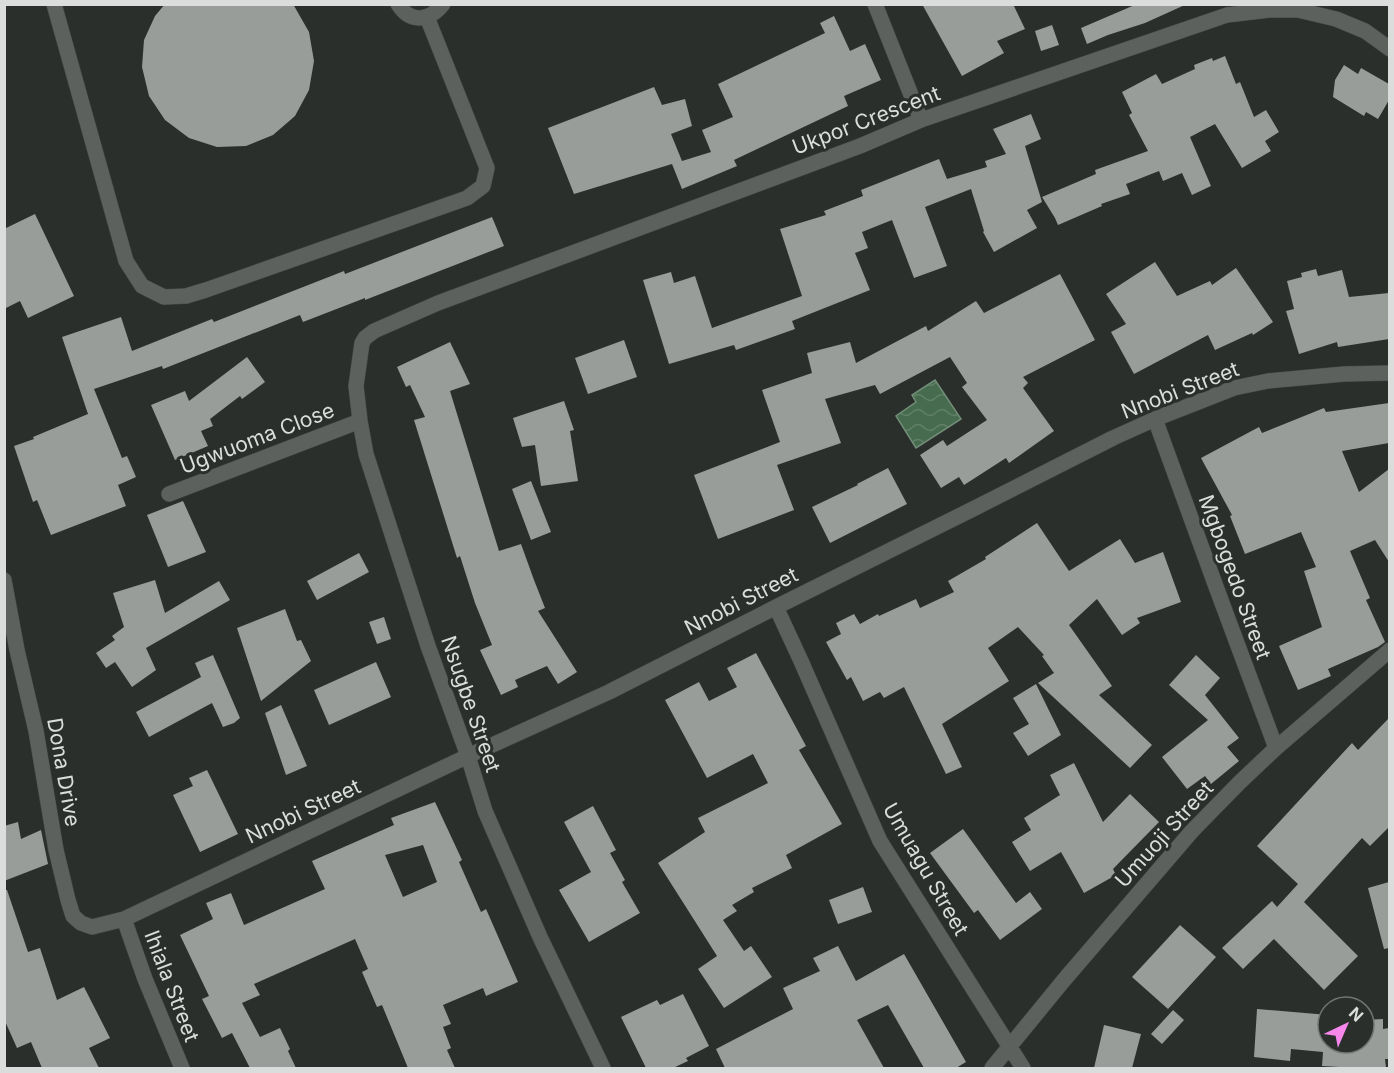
<svg xmlns="http://www.w3.org/2000/svg" width="1394" height="1073" font-family="Inter,sans-serif">
<style>
.water{fill:url(#water-waves);stroke:#728d78;stroke-width:1.5}
.building{fill:#989d99;fill-rule:evenodd}
.lines{fill:none;stroke-linecap:round;stroke-linejoin:round}
.street-casing{stroke:#474a48;stroke-width:16}
.street{stroke:#5c615d;stroke-width:15}
.labels{text-anchor:middle;dominant-baseline:central;stroke-width:6;stroke-linejoin:round;paint-order:stroke}
.street-label{font-size:21px;fill:#dadddb;stroke:#2b2f2c}
</style>
<defs>
<pattern id="water-waves" width="16" height="10" patternUnits="userSpaceOnUse" patternTransform="scale(1.5)"><rect width="16" height="10" fill="#466b4e"/><path d="M0 5q4-4 8 0t8 0" fill="none" stroke="#608067"/></pattern>
</defs>
<rect width="100%" height="100%" fill="#2b2f2c"/>
<!-- water -->
<path class="water" d="M 935,380 L 961,419 L 916,448 L 896,416 L 916,402 L 912,395 Z"/>
<!-- building -->
<path class="building" d="M 165,4 L 293,4 L 309,32 L 314,61 L 309,90 L 295,116 L 273,135 L 246,146 L 217,147 L 189,138 L 165,120 L 149,96 L 142,67 L 144,40 L 155,16 Z
M 922,4 L 1013,4 L 1025,29 L 997,41 L 1004,53 L 962,76 Z
M 1137,4 L 1187,4 L 1145,23 L 1108,35 L 1087,44 L 1081,28 Z
M 834,16 L 850,51 L 865,44 L 881,80 L 844,96 L 848,106 L 734,160 L 737,166 L 682,189 L 672,164 L 574,194 L 548,128 L 654,87 L 662,105 L 685,99 L 692,126 L 671,134 L 682,161 L 711,152 L 702,130 L 733,117 L 718,84 L 825,33 L 820,23 Z
M 1052,25 L 1059,45 L 1041,51 L 1035,31 Z
M 1225,56 L 1236,84 L 1240,82 L 1254,117 L 1266,110 L 1279,132 L 1265,141 L 1271,151 L 1242,168 L 1215,124 L 1190,137 L 1211,186 L 1192,195 L 1182,173 L 1163,181 L 1159,171 L 1126,184 L 1130,194 L 1101,204 L 1102,206 L 1058,225 L 1055,218 L 1042,197 L 1096,174 L 1095,170 L 1148,151 L 1129,115 L 1132,113 L 1122,92 L 1156,74 L 1162,84 L 1195,69 L 1194,65 L 1212,58 L 1213,61 Z
M 1344,65 L 1358,74 L 1361,68 L 1389,84 L 1389,100 L 1378,119 L 1366,112 L 1364,116 L 1333,97 L 1335,80 Z
M 1031,114 L 1041,139 L 1025,146 L 1042,202 L 1027,210 L 1037,228 L 994,252 L 983,232 L 984,231 L 971,189 L 925,207 L 947,266 L 914,278 L 892,220 L 862,232 L 868,248 L 855,253 L 870,290 L 792,321 L 795,329 L 736,350 L 734,345 L 669,364 L 643,280 L 671,272 L 674,283 L 695,276 L 712,328 L 802,296 L 780,229 L 826,215 L 824,211 L 863,196 L 861,190 L 939,159 L 947,179 L 987,167 L 985,161 L 1006,154 L 993,129 Z
M 35,214 L 74,296 L 28,318 L 20,301 L 4,309 L 4,229 Z
M 492,217 L 504,246 L 365,300 L 365,298 L 303,322 L 300,315 L 163,369 L 162,366 L 94,389 L 122,458 L 127,456 L 136,477 L 118,485 L 126,506 L 51,535 L 37,500 L 33,502 L 14,446 L 34,439 L 33,437 L 88,414 L 62,337 L 121,317 L 132,351 L 212,319 L 214,322 L 344,271 L 345,274 Z
M 1155,262 L 1177,296 L 1210,281 L 1212,285 L 1236,268 L 1273,322 L 1253,335 L 1252,333 L 1215,350 L 1208,335 L 1134,374 L 1111,332 L 1126,324 L 1106,294 Z
M 1316,269 L 1318,276 L 1342,270 L 1349,297 L 1389,293 L 1389,339 L 1338,347 L 1337,342 L 1299,354 L 1286,311 L 1294,309 L 1287,281 L 1302,277 L 1301,273 Z
M 1060,274 L 1095,340 L 1023,377 L 1028,383 L 1023,388 L 1054,431 L 1009,463 L 1006,458 L 964,485 L 959,477 L 941,488 L 920,455 L 943,440 L 947,446 L 987,420 L 962,387 L 967,383 L 950,357 L 880,394 L 875,385 L 825,399 L 841,443 L 777,465 L 794,510 L 718,539 L 694,475 L 780,442 L 762,390 L 812,373 L 807,353 L 850,342 L 856,363 L 926,326 L 928,331 L 976,301 L 984,313 Z
M 624,340 L 637,377 L 588,394 L 575,358 Z
M 450,342 L 470,384 L 450,391 L 499,551 L 521,544 L 534,580 L 545,608 L 538,611 L 577,672 L 558,684 L 547,666 L 515,680 L 518,687 L 501,695 L 480,650 L 492,645 L 475,603 L 460,556 L 457,558 L 414,420 L 425,417 L 410,385 L 406,387 L 397,367 Z
M 247,357 L 265,382 L 242,399 L 240,396 L 210,419 L 213,426 L 201,431 L 208,446 L 175,460 L 151,405 L 185,391 L 189,401 Z
M 564,401 L 574,430 L 570,431 L 578,481 L 541,486 L 535,445 L 522,447 L 513,418 Z
M 1389,403 L 1389,443 L 1342,451 L 1359,492 L 1389,469 L 1389,562 L 1375,540 L 1350,551 L 1370,598 L 1366,600 L 1385,642 L 1378,647 L 1328,669 L 1331,676 L 1298,690 L 1279,646 L 1322,627 L 1304,571 L 1316,567 L 1301,532 L 1245,554 L 1230,516 L 1232,515 L 1201,458 L 1259,427 L 1262,433 L 1324,408 L 1326,412 Z
M 888,468 L 907,504 L 830,543 L 812,507 L 858,485 L 857,484 Z
M 531,481 L 551,532 L 531,540 L 512,489 Z
M 183,501 L 206,552 L 168,567 L 147,515 Z
M 1037,523 L 1069,571 L 1120,539 L 1135,563 L 1163,552 L 1181,602 L 1137,618 L 1140,623 L 1122,635 L 1097,599 L 1069,625 L 1112,686 L 1099,695 L 1152,745 L 1130,768 L 1038,683 L 1054,673 L 1042,656 L 1044,655 L 1018,627 L 988,648 L 1009,681 L 942,724 L 962,767 L 946,774 L 904,687 L 884,698 L 880,692 L 863,701 L 851,677 L 847,680 L 826,642 L 841,634 L 836,623 L 854,614 L 860,624 L 878,614 L 879,616 L 916,599 L 920,608 L 954,592 L 948,581 L 986,559 L 985,557 Z
M 359,553 L 369,572 L 317,600 L 307,581 Z
M 155,580 L 165,613 L 219,581 L 230,600 L 146,648 L 156,670 L 132,687 L 115,662 L 106,668 L 96,653 L 115,640 L 112,636 L 124,627 L 113,593 Z
M 285,609 L 297,641 L 301,640 L 311,661 L 261,701 L 237,628 Z
M 384,617 L 391,639 L 377,644 L 369,622 Z
M 756,653 L 806,746 L 799,750 L 842,824 L 786,855 L 792,868 L 752,888 L 754,892 L 732,905 L 737,911 L 723,920 L 744,951 L 751,946 L 772,977 L 724,1008 L 698,969 L 717,956 L 658,863 L 705,832 L 698,818 L 768,783 L 753,754 L 707,778 L 665,700 L 699,682 L 709,701 L 737,687 L 727,668 Z
M 213,655 L 240,718 L 234,723 L 223,727 L 212,703 L 149,737 L 136,712 L 201,677 L 195,663 Z
M 1196,655 L 1220,678 L 1205,695 L 1239,738 L 1227,747 L 1239,761 L 1211,784 L 1205,776 L 1187,789 L 1162,757 L 1208,720 L 1169,685 Z
M 376,662 L 391,697 L 329,725 L 314,690 Z
M 1036,684 L 1061,735 L 1028,756 L 1013,733 L 1029,724 L 1013,698 Z
M 281,705 L 307,766 L 286,775 L 265,713 Z
M 1389,718 L 1389,827 L 1370,846 L 1362,838 L 1304,902 L 1358,956 L 1324,990 L 1274,939 L 1243,969 L 1222,948 L 1272,901 L 1277,907 L 1298,884 L 1257,846 L 1352,743 L 1358,750 Z
M 1074,763 L 1103,822 L 1130,794 L 1159,822 L 1113,869 L 1116,875 L 1084,893 L 1061,852 L 1030,871 L 1012,842 L 1031,830 L 1024,818 L 1060,795 L 1050,775 Z
M 207,770 L 238,834 L 200,852 L 173,795 L 193,786 L 189,778 Z
M 435,802 L 462,860 L 459,862 L 481,912 L 486,909 L 518,982 L 486,996 L 483,988 L 443,1005 L 451,1024 L 443,1027 L 451,1048 L 447,1050 L 455,1068 L 408,1068 L 382,1005 L 377,1007 L 362,972 L 368,969 L 355,939 L 254,984 L 260,995 L 242,1003 L 260,1037 L 280,1028 L 290,1049 L 288,1051 L 296,1068 L 250,1068 L 232,1033 L 222,1038 L 202,999 L 209,996 L 180,935 L 213,919 L 206,903 L 231,893 L 244,925 L 325,889 L 312,861 L 394,825 L 391,818 ZM 423,845 L 437,882 L 403,897 L 385,855 Z
M 593,806 L 616,850 L 610,853 L 625,880 L 622,882 L 640,913 L 589,942 L 559,890 L 591,872 L 564,822 Z
M 18,822 L 21,839 L 41,830 L 48,864 L 4,881 L 4,826 Z
M 963,829 L 1016,903 L 1030,892 L 1042,909 L 1000,940 L 978,910 L 974,913 L 930,853 Z
M 1389,882 L 1389,948 L 1384,949 L 1368,888 Z
M 863,887 L 872,912 L 838,924 L 829,900 Z
M 4,890 L 7,890 L 28,952 L 40,948 L 57,1000 L 84,987 L 110,1038 L 89,1048 L 99,1068 L 42,1068 L 31,1042 L 17,1048 L 4,1019 Z
M 1180,925 L 1216,957 L 1168,1009 L 1132,977 Z
M 838,946 L 856,981 L 904,954 L 966,1062 L 956,1068 L 924,1068 L 888,1005 L 857,1020 L 884,1068 L 725,1068 L 716,1049 L 793,1009 L 783,988 L 820,971 L 813,958 Z
M 683,994 L 709,1046 L 686,1058 L 688,1061 L 673,1068 L 646,1068 L 621,1017 L 657,1000 L 660,1005 Z
M 1257,1009 L 1328,1015 L 1328,1043 L 1364,1043 L 1364,1020 L 1383,1019 L 1383,1029 L 1389,1028 L 1389,1059 L 1385,1059 L 1386,1068 L 1357,1068 L 1322,1066 L 1323,1052 L 1291,1049 L 1290,1061 L 1254,1057 Z
M 1173,1010 L 1184,1020 L 1162,1044 L 1151,1034 Z
M 1104,1025 L 1141,1034 L 1132,1068 L 1094,1068 Z"/>
<g class="lines">
<defs>
<path id="street" d="M 54,4 L 126,261 L 142,286 L 164,297 L 186,296 L 206,290 L 467,198 L 483,186 L 487,168 L 427,17
M 398,4 C 410,24 430,21 443,4
M 875,4 L 921,120
M 1155,419 L 1215,584 L 1276,748
M 169,494 L 360,421
M 4,580 L 17,650 L 36,731 L 56,850 L 68,900 L 73,916 L 81,923 L 92,927 L 124,919 L 468,756 L 609,692 L 776,607 L 977,507 L 1113,438 L 1155,419 L 1234,388 L 1268,381 L 1344,374 L 1390,373
M 776,607 L 801,661 L 880,841 L 1023,1068
M 124,919 L 145,979 L 182,1068
M 603,1068 L 540,937 L 485,811 L 468,756 L 428,646 L 366,454 L 360,421 L 356,386 L 362,343 L 365,338 L 374,331 L 438,303 L 860,146 L 921,120 L 1227,15 L 1269,10 L 1298,10 L 1336,19 L 1365,31 L 1390,49
M 992,1068 L 1064,980 L 1192,831 L 1240,782 L 1276,748 L 1390,650"/>
</defs>
<!-- street casing -->
<use href="#street" class="street-casing"/>
<!-- street -->
<use href="#street" class="street"/>
</g>
<g class="labels">
<!-- street labels -->
<g class="street-label">
<text transform="translate(866 120) rotate(-21)">Ukpor Crescent</text>
<text transform="translate(1180 390) rotate(-21)">Nnobi Street</text>
<text transform="translate(257 438) rotate(-21)">Ugwuoma Close</text>
<text transform="translate(1235 577) rotate(70)">Mgbogedo Street</text>
<text transform="translate(741 601) rotate(-27)">Nnobi Street</text>
<text transform="translate(471 704) rotate(71)">Nsugbe Street</text>
<text transform="translate(64 772) rotate(80)">Dona Drive</text>
<text transform="translate(303 811) rotate(-25)">Nnobi Street</text>
<text transform="translate(1164 834) rotate(-48)">Umuoji Street</text>
<text transform="translate(926 869) rotate(60)">Umuagu Street</text>
<text transform="translate(172 986) rotate(69)">Ihiala Street</text>
</g>
</g>
<!-- border -->
<rect width="1394" height="1073" fill="none" stroke="#dadddb" stroke-width="12"/>
<!-- north arrow -->
<g transform="translate(1346 1025) rotate(44)"><circle r="28" fill="#2b2f2c" stroke="#717572" stroke-width="1.5"/>
<path d="M0-4.5L10 22L0 15L-10 22Z" fill="#f688ec"/>
<text y="-9" font-size="16" font-weight="bold" text-anchor="middle" fill="#dadddb">N</text>
</g>
</svg>
